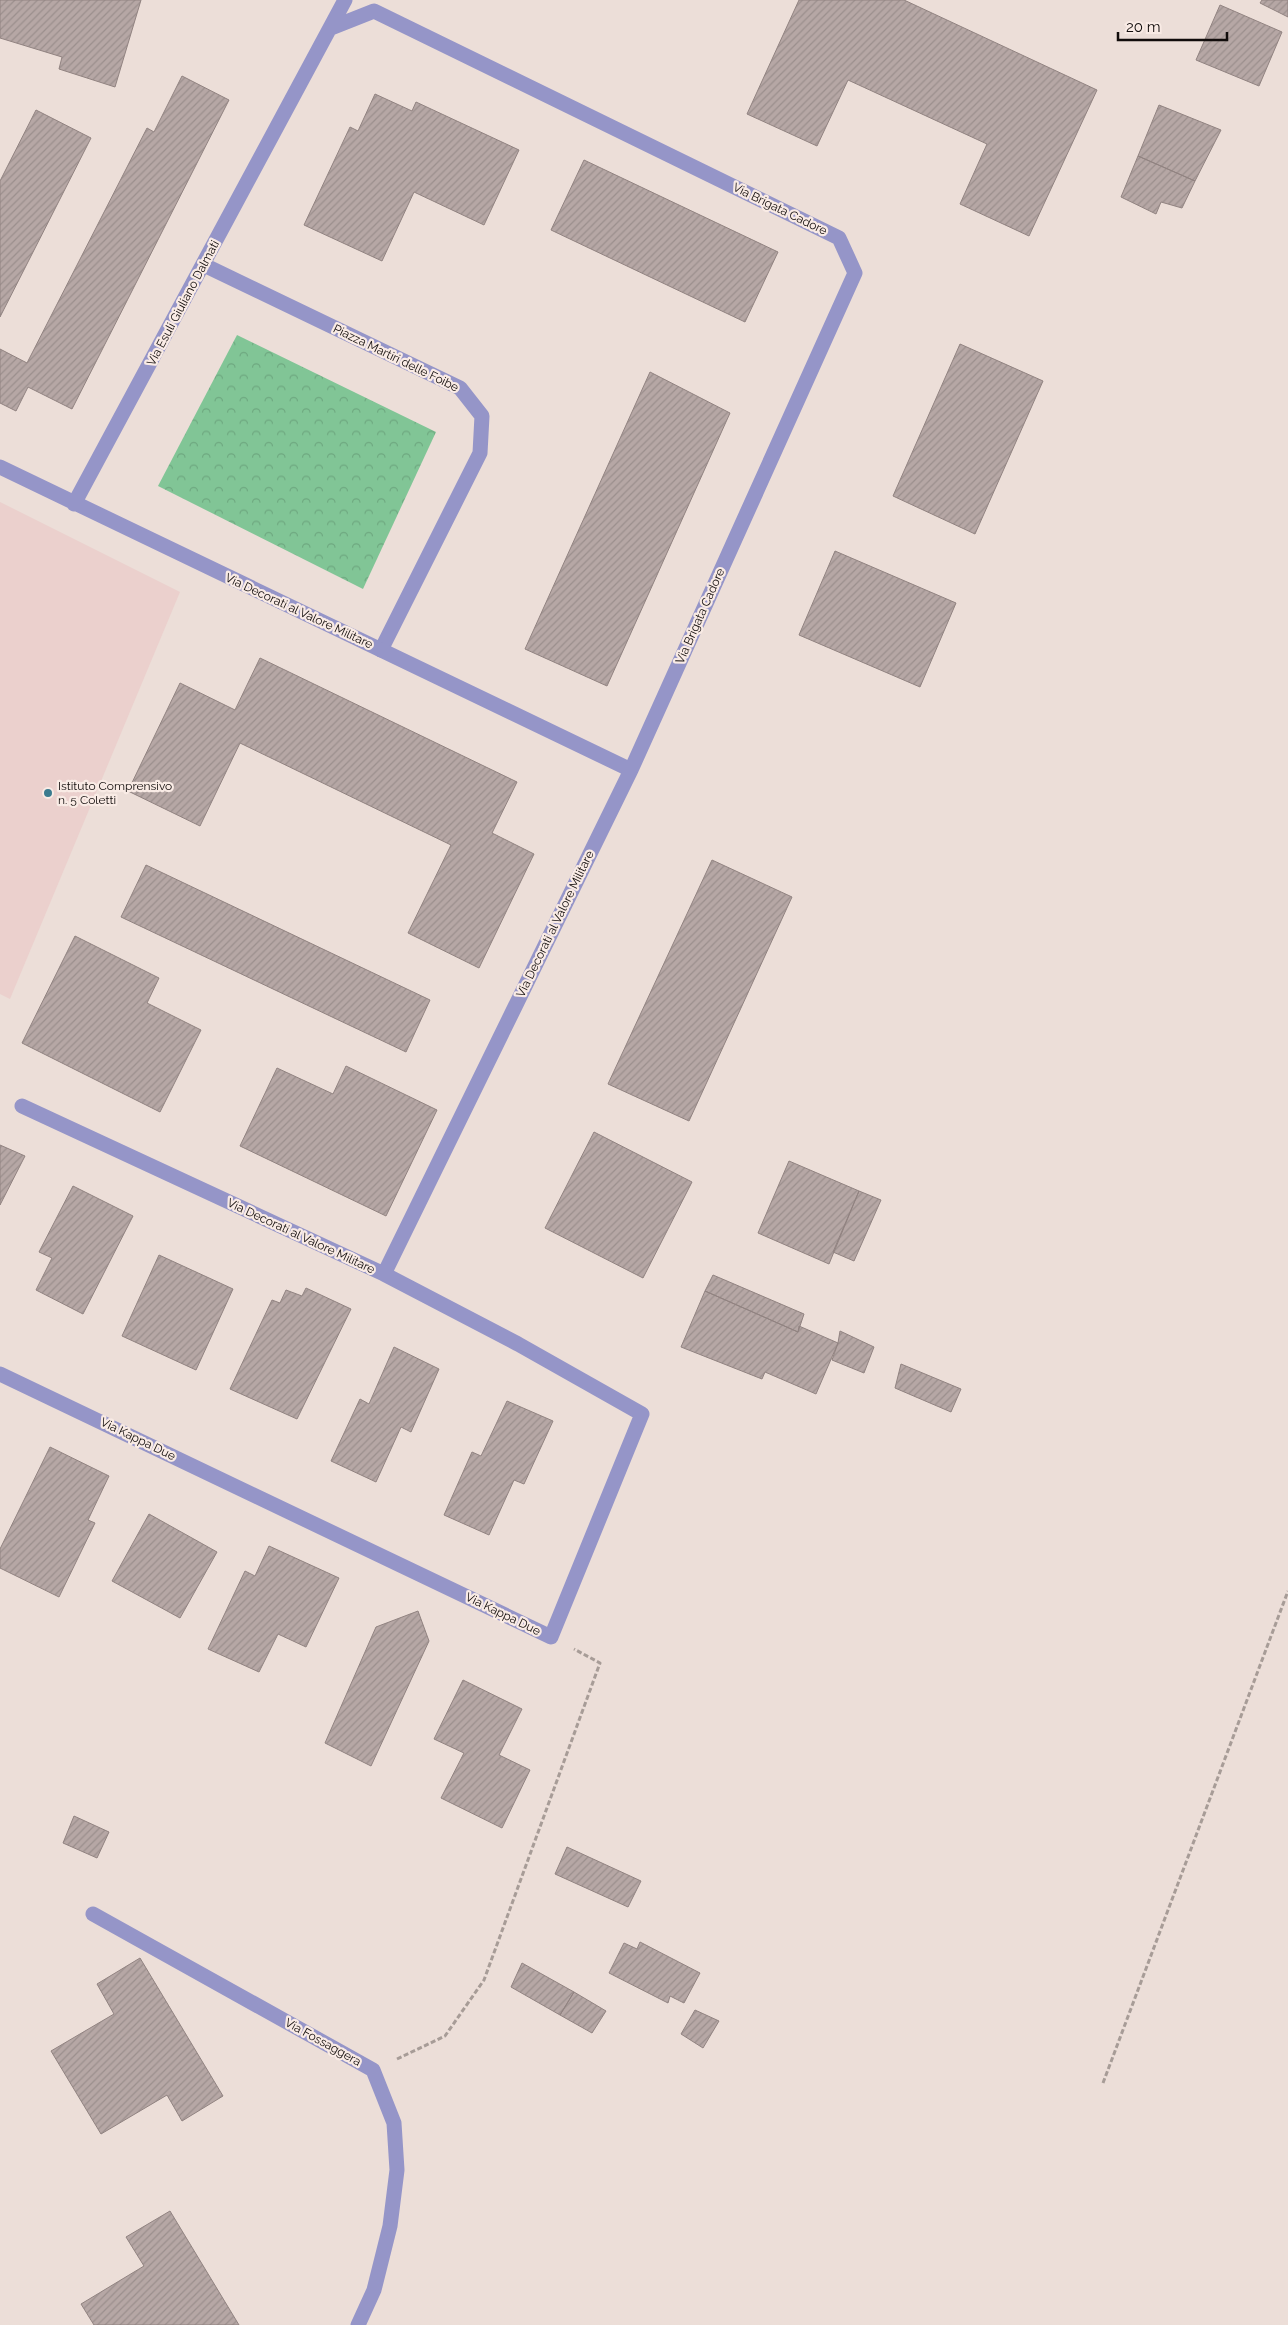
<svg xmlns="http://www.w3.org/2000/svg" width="1288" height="2325" font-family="Raleway,sans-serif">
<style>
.education{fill:#ebd0cd}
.park{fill:url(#park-crowns)}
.building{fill:url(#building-hatch);stroke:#918381}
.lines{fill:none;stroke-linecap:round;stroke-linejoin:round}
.path{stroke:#a79c97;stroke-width:3;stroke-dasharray:5 2.5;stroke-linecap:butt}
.service{stroke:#9595c8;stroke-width:15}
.minor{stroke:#9595c8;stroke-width:15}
.poi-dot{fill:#3b7b8f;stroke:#f9ebe5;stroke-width:2}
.labels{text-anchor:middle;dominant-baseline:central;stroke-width:4.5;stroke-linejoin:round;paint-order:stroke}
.street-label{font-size:12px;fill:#110c0b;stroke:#f9ebe5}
.poi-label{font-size:12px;fill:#110c0b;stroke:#f9ebe5;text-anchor:start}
</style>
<defs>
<pattern id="park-crowns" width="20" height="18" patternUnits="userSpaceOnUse" patternTransform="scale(1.25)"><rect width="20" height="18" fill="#81c596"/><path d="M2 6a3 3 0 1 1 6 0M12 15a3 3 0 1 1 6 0" fill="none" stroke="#6ea880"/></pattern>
<pattern id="building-hatch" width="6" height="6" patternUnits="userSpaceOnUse" patternTransform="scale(1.25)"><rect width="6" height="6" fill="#b6a7a5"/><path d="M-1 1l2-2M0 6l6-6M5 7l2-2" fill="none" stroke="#9b8f8d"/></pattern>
</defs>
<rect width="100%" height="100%" fill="#ecded8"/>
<!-- education -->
<path class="education" d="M 0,502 L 180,592 L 10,999 L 0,994 Z"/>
<!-- park -->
<path class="park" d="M 237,335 L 436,432 L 363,589 L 158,486 Z"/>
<!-- building -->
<path class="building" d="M 0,0 L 141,0 L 115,87 L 59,69 L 62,57 L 0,38 Z
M 799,0 L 904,0 L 1097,90 L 1029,236 L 960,204 L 987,144 L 848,80 L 817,146 L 747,114 Z
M 1262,0 L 1288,0 L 1288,17 L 1260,3 Z
M 1220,5 L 1282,32 L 1259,86 L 1196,60 Z
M 182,76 L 229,100 L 72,409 L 28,387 L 16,411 L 0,403 L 0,349 L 27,363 L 147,128 L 154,132 Z
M 375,94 L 412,111 L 416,102 L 519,150 L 484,225 L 414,192 L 382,261 L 304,225 L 350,127 L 358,131 Z
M 1159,105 L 1221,130 L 1195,181 L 1138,156 Z
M 36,110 L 91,138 L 0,317 L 0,181 Z
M 1138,156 L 1195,181 L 1182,208 L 1161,202 L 1156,214 L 1121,197 Z
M 584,160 L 778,252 L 745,322 L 551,230 Z
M 960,344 L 1043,381 L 975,534 L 893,496 Z
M 650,372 L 730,413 L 607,686 L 525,649 Z
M 835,551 L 956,603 L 920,687 L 799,635 Z
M 260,658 L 517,782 L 492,833 L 534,854 L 479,968 L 408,933 L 451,845 L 240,743 L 200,826 L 128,791 L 180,683 L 235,710 Z
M 712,860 L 792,897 L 689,1121 L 608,1084 Z
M 146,865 L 430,1000 L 406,1052 L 121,917 Z
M 75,936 L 159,978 L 147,1003 L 201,1030 L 160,1112 L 22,1043 Z
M 346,1066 L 437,1110 L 386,1216 L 240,1146 L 277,1068 L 333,1094 Z
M 594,1132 L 692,1182 L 643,1278 L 545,1228 Z
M 0,1145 L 25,1156 L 0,1205 Z
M 789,1161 L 859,1191 L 829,1264 L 758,1233 Z
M 73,1186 L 133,1216 L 83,1314 L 36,1290 L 52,1258 L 39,1252 Z
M 859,1191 L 881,1200 L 854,1261 L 833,1252 Z
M 159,1255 L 233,1289 L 196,1370 L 122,1336 Z
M 713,1275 L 804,1314 L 798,1332 L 705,1291 Z
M 306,1288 L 351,1309 L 297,1419 L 230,1389 L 272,1300 L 280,1303 L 286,1290 L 302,1296 Z
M 705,1291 L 798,1332 L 799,1326 L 838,1343 L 816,1394 L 765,1372 L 762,1379 L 681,1347 Z
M 840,1331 L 874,1347 L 864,1373 L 832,1360 L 838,1343 Z
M 394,1347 L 439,1369 L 411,1432 L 401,1427 L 376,1482 L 331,1461 L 360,1399 L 369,1404 Z
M 901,1364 L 961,1389 L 951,1412 L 895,1388 Z
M 507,1401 L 553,1421 L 524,1484 L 514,1480 L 489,1535 L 444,1515 L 472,1452 L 481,1456 Z
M 50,1447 L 109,1476 L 88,1520 L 95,1523 L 59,1597 L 0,1568 L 0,1549 Z
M 149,1514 L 217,1552 L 180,1618 L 112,1581 Z
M 269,1546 L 339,1578 L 306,1647 L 278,1634 L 259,1672 L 208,1649 L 245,1571 L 255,1576 Z
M 418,1611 L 429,1641 L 371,1766 L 325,1743 L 376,1627 Z
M 463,1680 L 522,1709 L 499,1755 L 530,1770 L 502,1828 L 441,1798 L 464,1753 L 434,1739 Z
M 74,1816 L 109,1832 L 97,1858 L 63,1843 Z
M 567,1847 L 641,1881 L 628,1907 L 555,1874 Z
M 640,1942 L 700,1973 L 684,2003 L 670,1996 L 668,2003 L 609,1973 L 624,1943 L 637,1949 Z
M 140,1958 L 223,2096 L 182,2121 L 167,2095 L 101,2134 L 51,2051 L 114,2014 L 97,1984 Z
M 522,1963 L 574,1992 L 560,2015 L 511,1987 Z
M 574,1992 L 606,2011 L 592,2033 L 560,2015 Z
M 695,2010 L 719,2021 L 703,2048 L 681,2034 Z
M 170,2211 L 239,2325 L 94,2325 L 81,2304 L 144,2266 L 126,2237 Z"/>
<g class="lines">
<!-- path -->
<path class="path" d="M 397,2059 L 445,2036 L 484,1980 L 600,1663 L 574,1649
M 1103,2083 L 1288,1591"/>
<!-- service -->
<path class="service" d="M 204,265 L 460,388 L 482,416 L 480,453 L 381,650"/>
<!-- minor -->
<path class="minor" d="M 331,28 L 374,11 L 839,238 L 855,273 L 631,770
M 0,467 L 631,770 L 384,1274 L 22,1106
M 74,504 L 345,0
M 0,1374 L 551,1637 L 642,1414 L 518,1344 L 384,1274
M 93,1914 L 373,2070 L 394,2123 L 397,2170 L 390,2226 L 374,2290 L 358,2325"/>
</g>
<!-- markers -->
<circle class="poi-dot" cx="48" cy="793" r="5"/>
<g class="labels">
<!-- street labels -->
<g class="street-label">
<text transform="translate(780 209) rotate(26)">Via Brigata Cadore</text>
<text transform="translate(183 303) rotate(-62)">Via Esuli Giuliano Dalmati</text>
<text transform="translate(396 358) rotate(26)">Piazza Martiri delle Foibe</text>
<text transform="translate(299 611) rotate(25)">Via Decorati al Valore Militare</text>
<text transform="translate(700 616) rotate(-66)">Via Brigata Cadore</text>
<text transform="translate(555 924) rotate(-64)">Via Decorati al Valore Militare</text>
<text transform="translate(301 1236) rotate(25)">Via Decorati al Valore Militare</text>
<text transform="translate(138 1439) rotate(26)">Via Kappa Due</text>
<text transform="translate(503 1614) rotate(26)">Via Kappa Due</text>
<text transform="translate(323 2042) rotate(29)">Via Fossaggera</text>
</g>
<!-- poi labels -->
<g class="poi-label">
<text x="58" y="786">Istituto Comprensivo<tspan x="58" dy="14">n. 5 Coletti</tspan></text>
</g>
</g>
<!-- scale -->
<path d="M1118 32v8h109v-8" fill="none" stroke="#110c0b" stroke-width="2.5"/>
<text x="1126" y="32" font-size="15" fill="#110c0b" stroke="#f9ebe5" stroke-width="4" paint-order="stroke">20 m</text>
</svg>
